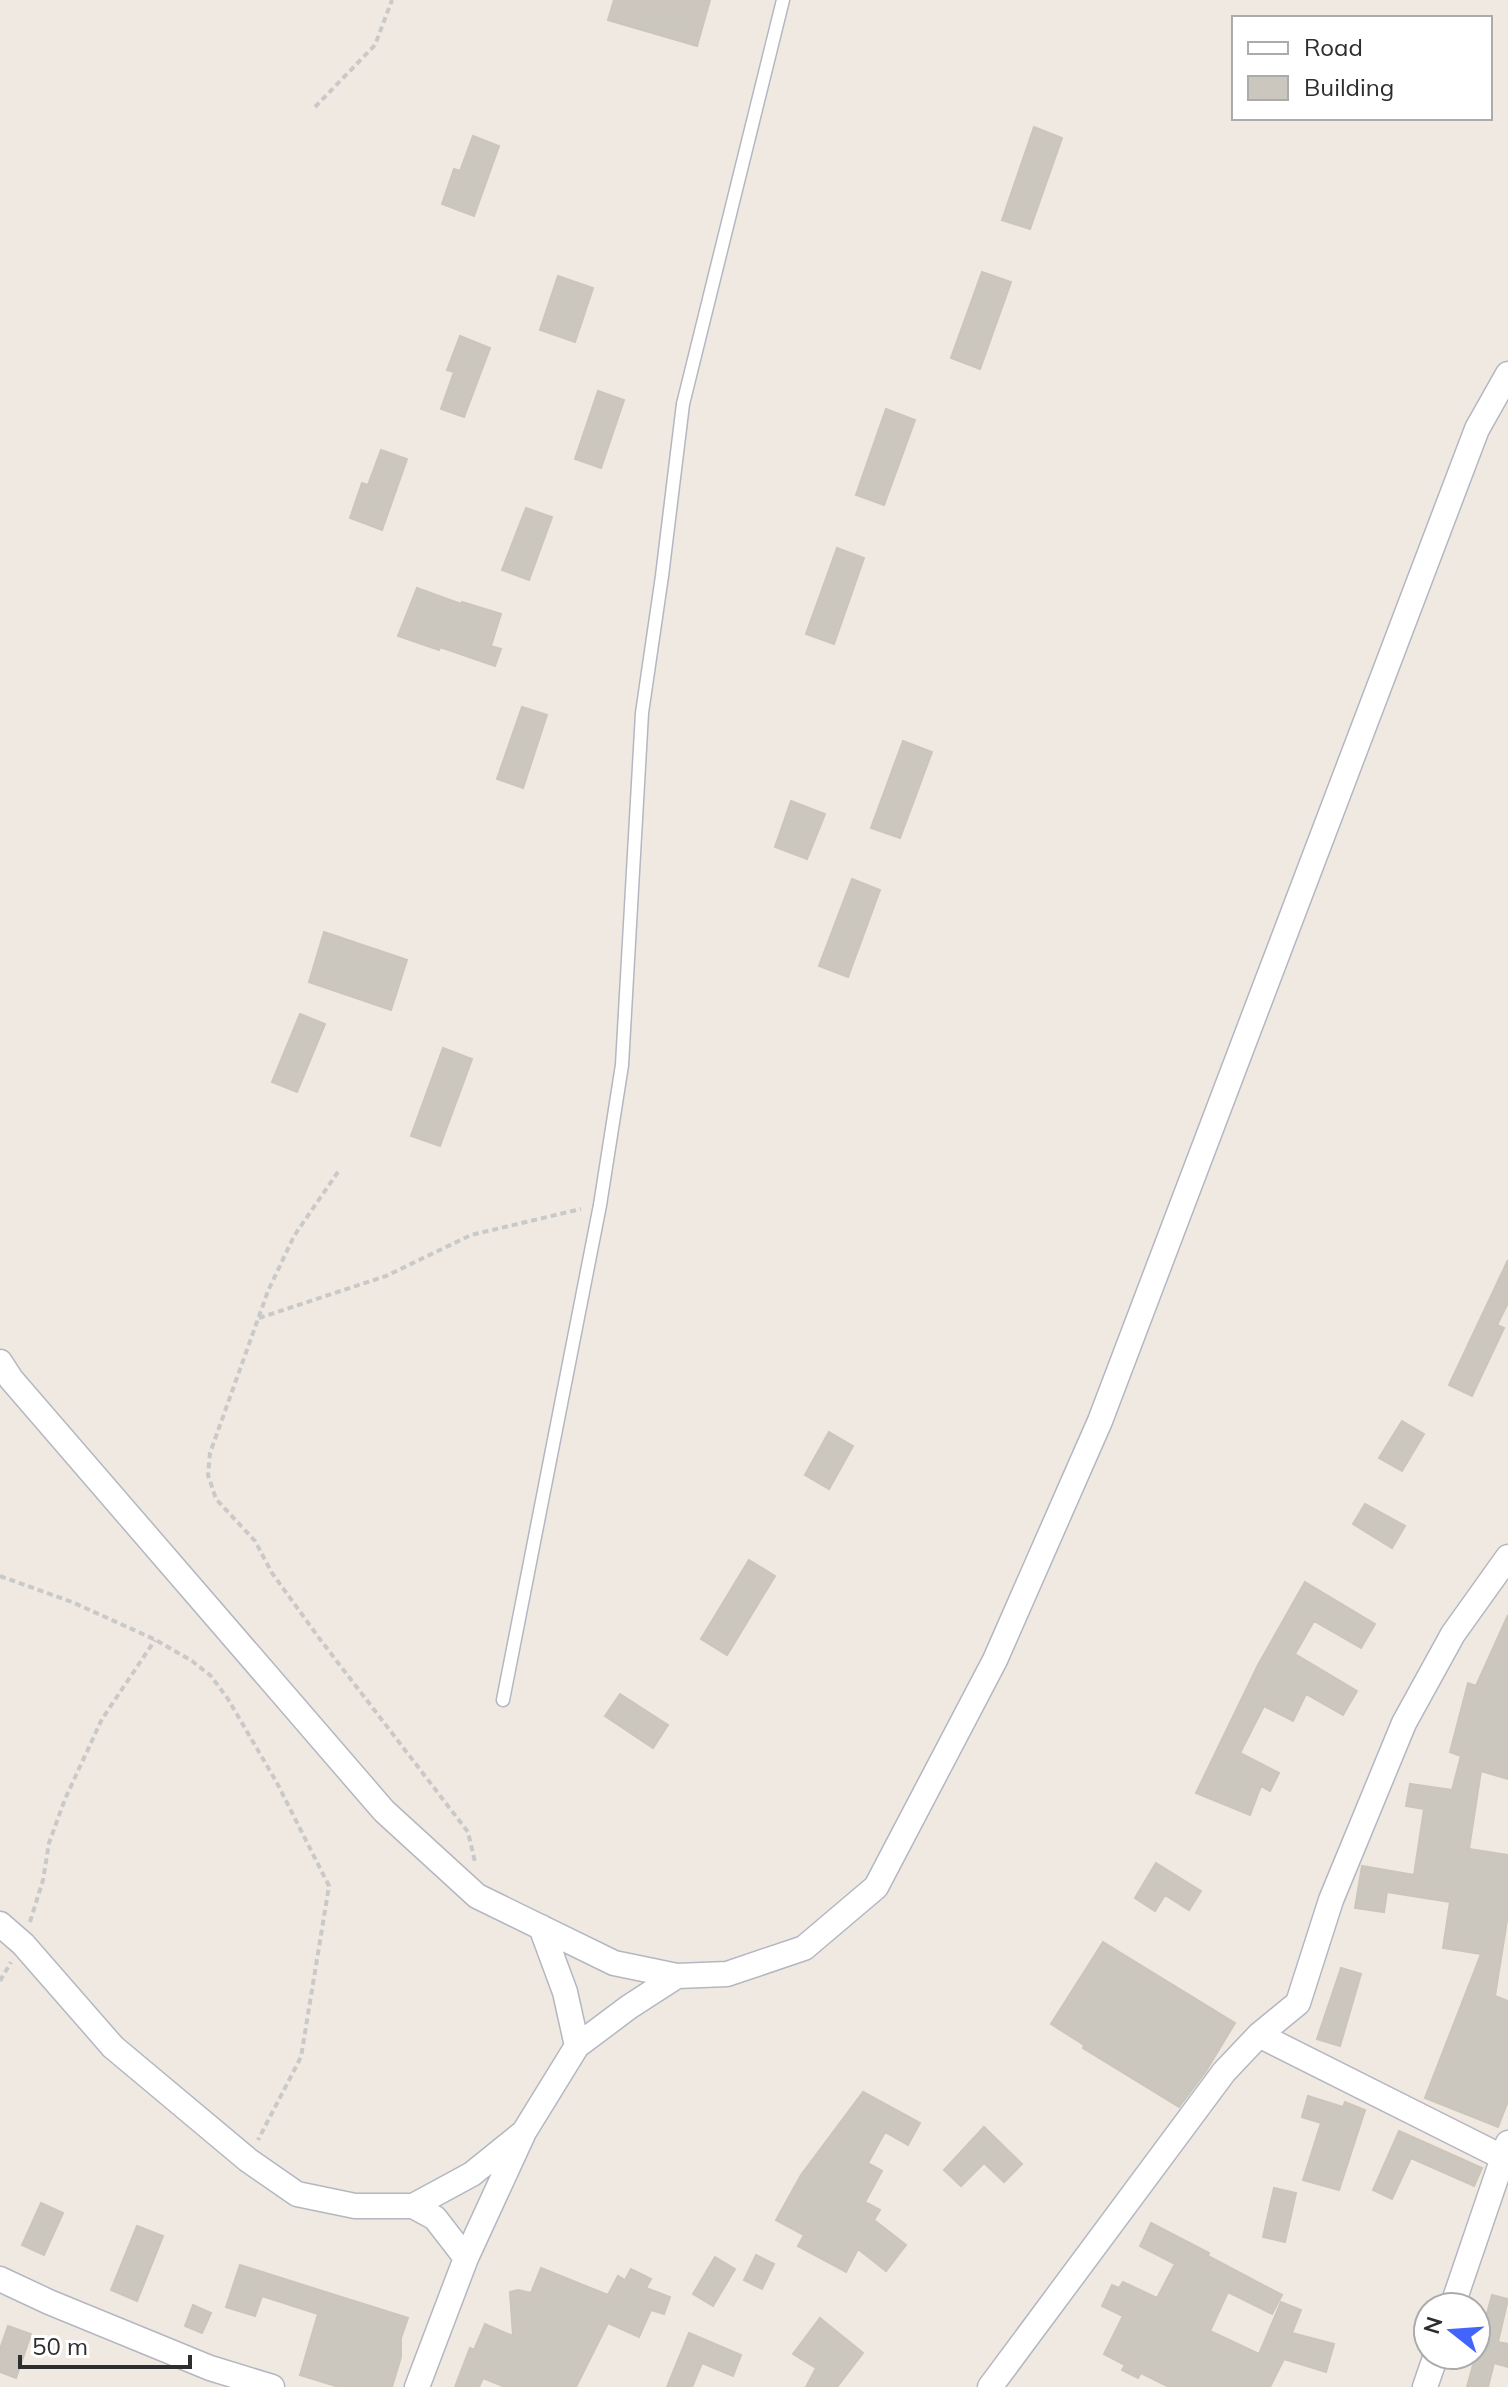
<svg xmlns="http://www.w3.org/2000/svg" width="1508" height="2387" font-family="Mulish,sans-serif">
<style>
.building{fill:#cbc7bf;stroke:#cbc5ba;stroke-width:2}
.lines{fill:none;stroke-linecap:round;stroke-linejoin:round}
.lane-casing{stroke:#b4b7c1;stroke-width:15}
.street-casing{stroke:#b4b7c1;stroke-width:27}
.path{stroke:#c9c9c9;stroke-width:4;stroke-dasharray:6 4;stroke-linecap:butt}
.lane{stroke:#fff;stroke-width:12}
.street{stroke:#fff;stroke-width:24}
</style>
<rect width="100%" height="100%" fill="#efe9e1"/>
<!-- building -->
<path class="building" d="M 614,0 L 710,0 L 697,46 L 608,20 Z
M 1034,127 L 1062,138 L 1030,229 L 1002,220 Z
M 473,136 L 499,146 L 474,216 L 442,204 L 454,169 L 460,171 Z
M 982,272 L 1011,282 L 980,369 L 951,358 Z
M 558,276 L 593,288 L 575,342 L 540,330 Z
M 460,336 L 490,348 L 464,417 L 441,409 L 454,372 L 447,370 Z
M 598,391 L 624,400 L 601,468 L 575,459 Z
M 886,409 L 915,420 L 884,505 L 856,495 Z
M 381,450 L 407,459 L 382,530 L 350,518 L 362,483 L 368,485 Z
M 526,508 L 552,517 L 529,580 L 502,570 Z
M 837,548 L 864,558 L 834,644 L 806,634 Z
M 417,588 L 461,604 L 462,602 L 501,614 L 491,646 L 501,649 L 495,666 L 440,647 L 439,650 L 398,636 Z
M 522,707 L 547,715 L 523,788 L 497,779 Z
M 903,741 L 932,752 L 900,838 L 871,828 Z
M 791,801 L 825,814 L 807,859 L 775,847 Z
M 852,879 L 880,890 L 848,977 L 819,966 Z
M 324,932 L 407,960 L 391,1010 L 309,982 Z
M 300,1014 L 325,1024 L 297,1092 L 272,1082 Z
M 443,1048 L 472,1059 L 440,1146 L 411,1136 Z
M 1508,1260 L 1508,1303 L 1497,1325 L 1504,1328 L 1472,1396 L 1449,1385 Z
M 1402,1421 L 1424,1434 L 1402,1471 L 1379,1458 Z
M 829,1432 L 853,1446 L 829,1489 L 805,1475 Z
M 1365,1504 L 1405,1526 L 1392,1548 L 1353,1524 Z
M 749,1560 L 775,1576 L 727,1655 L 701,1639 Z
M 1305,1582 L 1375,1624 L 1361,1648 L 1314,1621 L 1295,1654 L 1357,1691 L 1343,1715 L 1306,1694 L 1293,1721 L 1264,1706 L 1240,1753 L 1279,1773 L 1270,1791 L 1261,1786 L 1250,1815 L 1196,1793 L 1258,1665 Z
M 1508,1615 L 1508,1779 L 1481,1771 L 1469,1849 L 1508,1855 L 1508,1914 L 1495,1996 L 1508,2001 L 1508,2101 L 1498,2127 L 1425,2098 L 1481,1954 L 1443,1948 L 1450,1902 L 1387,1892 L 1384,1912 L 1355,1908 L 1362,1866 L 1414,1875 L 1424,1809 L 1406,1806 L 1410,1784 L 1452,1790 L 1461,1756 L 1450,1752 L 1468,1683 L 1476,1686 Z
M 620,1694 L 668,1725 L 653,1748 L 605,1716 Z
M 1156,1863 L 1201,1891 L 1189,1910 L 1165,1895 L 1155,1911 L 1135,1898 Z
M 1103,1942 L 1235,2023 L 1206,2071 L 1179,2107 L 1083,2048 L 1084,2045 L 1051,2024 Z
M 1341,1968 L 1361,1974 L 1340,2046 L 1317,2039 Z
M 863,2092 L 920,2123 L 908,2145 L 885,2132 L 868,2163 L 882,2171 L 865,2202 L 880,2210 L 874,2220 L 906,2245 L 886,2271 L 858,2249 L 846,2272 L 798,2246 L 804,2235 L 776,2220 L 801,2175 Z
M 1308,2096 L 1343,2107 L 1345,2102 L 1365,2110 L 1339,2190 L 1303,2180 L 1321,2123 L 1302,2117 Z
M 984,2127 L 1022,2164 L 1004,2182 L 984,2163 L 961,2186 L 944,2170 Z
M 1399,2131 L 1482,2168 L 1474,2186 L 1411,2158 L 1392,2199 L 1373,2190 Z
M 1274,2188 L 1296,2193 L 1285,2242 L 1263,2237 Z
M 41,2203 L 63,2213 L 44,2255 L 22,2245 Z
M 1151,2223 L 1209,2253 L 1208,2256 L 1282,2295 L 1272,2314 L 1228,2292 L 1210,2331 L 1259,2354 L 1281,2302 L 1301,2310 L 1292,2333 L 1334,2344 L 1326,2372 L 1284,2359 L 1270,2387 L 1169,2387 L 1141,2373 L 1138,2378 L 1122,2370 L 1125,2365 L 1104,2354 L 1123,2316 L 1102,2306 L 1112,2285 L 1119,2288 L 1123,2282 L 1157,2298 L 1175,2264 L 1140,2246 Z
M 137,2226 L 163,2236 L 137,2301 L 111,2290 Z
M 756,2255 L 774,2264 L 762,2289 L 744,2280 Z
M 715,2257 L 735,2269 L 713,2306 L 693,2294 Z
M 240,2265 L 408,2318 L 401,2338 L 401,2357 L 392,2387 L 339,2387 L 300,2375 L 318,2314 L 262,2296 L 255,2316 L 226,2307 Z
M 541,2268 L 608,2295 L 618,2276 L 625,2280 L 631,2269 L 651,2279 L 646,2288 L 670,2297 L 664,2314 L 651,2310 L 639,2337 L 608,2323 L 576,2387 L 505,2387 L 483,2378 L 479,2387 L 455,2387 L 470,2348 L 474,2350 L 485,2324 L 513,2336 L 510,2292 L 518,2290 L 531,2293 Z
M 1492,2295 L 1508,2299 L 1498,2342 L 1508,2344 L 1508,2367 L 1494,2363 L 1488,2387 L 1467,2387 Z
M 193,2305 L 211,2313 L 202,2333 L 185,2326 Z
M 820,2318 L 863,2353 L 837,2387 L 806,2387 L 816,2368 L 793,2354 Z
M 8,2326 L 31,2334 L 16,2378 L 0,2372 L 0,2349 Z
M 689,2333 L 741,2355 L 733,2376 L 702,2363 L 692,2387 L 667,2387 Z"/>
<g class="lines">
<defs>
<path id="lane" d="M 503,1700 L 600,1205 L 622,1065 L 642,713 L 662,576 L 683,404 L 783,0"/>
<path id="street" d="M 0,1362 L 11,1379 L 384,1811 L 477,1896 L 614,1963 L 677,1976 L 727,1974 L 804,1948 L 876,1887 L 995,1660 L 1100,1421 L 1477,429 L 1508,374
M 0,1924 L 23,1944 L 113,2047 L 248,2160 L 297,2194 L 355,2206 L 413,2206 L 472,2174 L 524,2132
M 541,1927 L 565,1992 L 577,2046
M 1259,2035 L 1298,2003 L 1331,1900 L 1404,1723 L 1453,1634 L 1508,1557
M 413,2206 L 435,2218 L 466,2258
M 0,2279 L 49,2302 L 210,2368 L 272,2387
M 1452,2307 L 1508,2143
M 417,2387 L 466,2258 L 524,2132 L 577,2046 L 629,2007 L 677,1976
M 990,2387 L 1224,2072 L 1259,2035 L 1502,2157
M 1425,2387 L 1436,2355"/>
</defs>
<!-- lane casing -->
<use href="#lane" class="lane-casing"/>
<!-- street casing -->
<use href="#street" class="street-casing"/>
<!-- path -->
<path class="path" d="M 315,107 L 375,45 L 392,0
M 338,1172 L 294,1236 L 268,1291 L 210,1453 L 208,1475 L 216,1499 L 255,1541 L 272,1573 L 319,1638 L 468,1832 L 475,1862
M 259,1318 L 386,1276 L 471,1235 L 581,1209
M 0,1576 L 72,1602 L 156,1640 L 192,1661 L 211,1676 L 228,1699 L 277,1783 L 329,1886 L 301,2057 L 258,2140
M 30,1922 L 43,1880 L 49,1843 L 65,1799 L 102,1719 L 155,1640
M 0,1981 L 11,1962"/>
<!-- lane -->
<use href="#lane" class="lane"/>
<!-- street -->
<use href="#street" class="street"/>
</g>
<!-- legend -->
<rect x="1232" y="16" width="260" height="104" fill="#ffffff" stroke="#ababab" stroke-width="2"/>
<rect x="1248" y="42" width="40" height="12" fill="#ffffff" stroke="#ababab" stroke-width="2"/>
<text x="1304" y="56" font-size="24" fill="#2e2e2e">Road</text>
<rect x="1248" y="76" width="40" height="24" fill="#cbc7bf" stroke="#ababab" stroke-width="2"/>
<text x="1304" y="96" font-size="24" fill="#2e2e2e">Building</text>
<!-- north arrow -->
<g transform="translate(1452 2331) rotate(287)"><circle r="38" fill="#ffffff" stroke="#ababab" stroke-width="2"/>
<path d="M0-6L14 30L0 20L-14 30Z" fill="#4264fb"/>
<text y="-12" font-size="22" font-weight="bold" text-anchor="middle" fill="#2e2e2e">N</text>
</g>
<!-- scale -->
<path d="M20 2355v12h170v-12" fill="none" stroke="#2e2e2e" stroke-width="4"/>
<text x="32" y="2355" font-size="24" fill="#2e2e2e" stroke="#ffffff" stroke-width="6" paint-order="stroke">50 m</text>
</svg>
